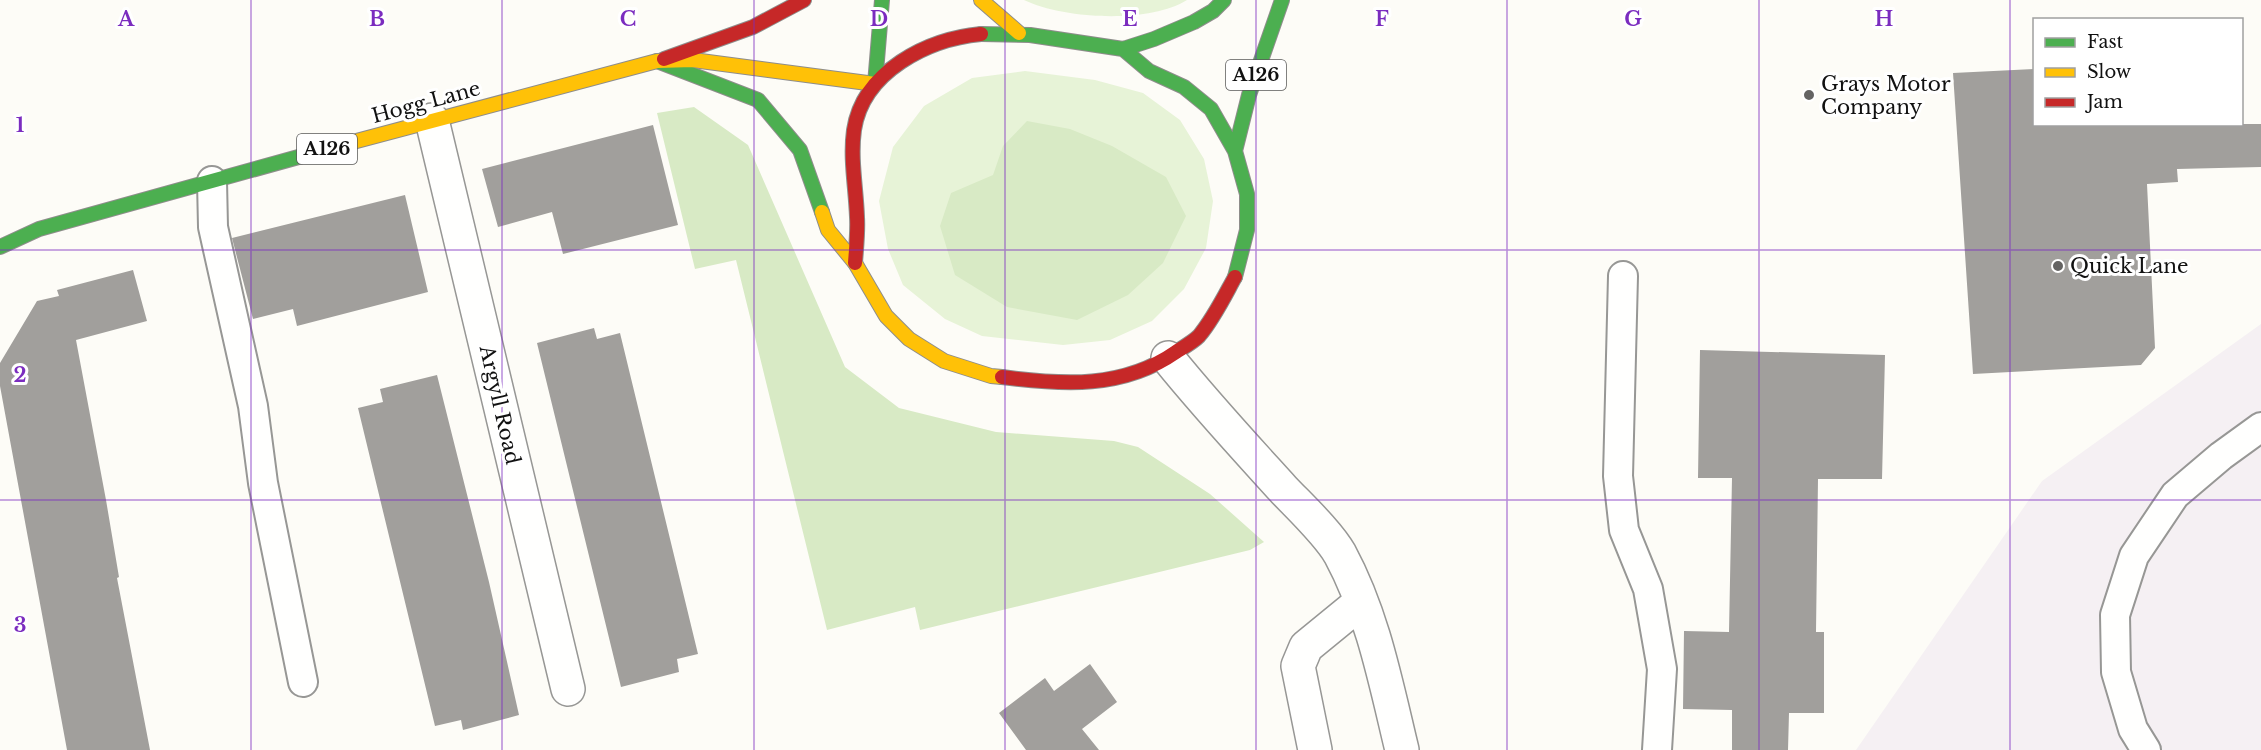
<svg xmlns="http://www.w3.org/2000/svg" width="2261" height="750" font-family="'Libre Baskerville',serif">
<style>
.industrial{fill:#f5f0f3}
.green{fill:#e7f3d7}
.forest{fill:#d8eac5}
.building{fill:#a19f9c}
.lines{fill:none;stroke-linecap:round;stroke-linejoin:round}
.lane-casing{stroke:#979795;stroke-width:32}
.street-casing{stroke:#979795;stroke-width:36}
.fast-casing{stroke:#8e8d8b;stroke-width:16}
.slow-casing{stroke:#8e8d8b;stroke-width:16}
.jam-casing{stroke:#8e8d8b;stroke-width:16}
.lane{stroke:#fffffe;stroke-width:28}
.street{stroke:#fffffe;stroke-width:33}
.fast{stroke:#4caf50;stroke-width:14}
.slow{stroke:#ffc107;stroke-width:14}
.jam{stroke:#c62828;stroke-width:14}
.grid{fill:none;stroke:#7b2cbf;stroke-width:1.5;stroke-opacity:0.55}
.poi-dot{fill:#646362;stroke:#fff;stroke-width:2}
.labels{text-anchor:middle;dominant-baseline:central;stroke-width:6;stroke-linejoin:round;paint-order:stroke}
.shield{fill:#fff;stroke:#585858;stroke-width:1.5}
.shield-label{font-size:18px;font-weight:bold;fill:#111}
.poi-label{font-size:20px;fill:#111;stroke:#fff;text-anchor:start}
.street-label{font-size:20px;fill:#111;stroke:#fff}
.grid-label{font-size:20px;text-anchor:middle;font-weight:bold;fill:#7b2cbf;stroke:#fff;stroke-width:6;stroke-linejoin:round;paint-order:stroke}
</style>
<rect width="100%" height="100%" fill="#fdfcf7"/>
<!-- industrial -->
<path class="industrial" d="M 2261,324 L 2261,750 L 1856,750 L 2042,481 Z"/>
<!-- green -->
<path class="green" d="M 1024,0 L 1187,0 C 1149,24 1063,19 1024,0 Z
M 1025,71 L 1095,80 L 1143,93 L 1180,120 L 1204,159 L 1213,201 L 1206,248 L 1184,289 L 1152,321 L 1110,340 L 1063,345 L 982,336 L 945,319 L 903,285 L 888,249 L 879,201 L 893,147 L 924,106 L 972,78 Z"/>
<!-- forest -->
<path class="forest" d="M 694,107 L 748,145 L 845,367 L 899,408 L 996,432 L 1114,441 L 1138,447 L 1210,494 L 1264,542 L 1250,550 L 920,630 L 915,607 L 827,630 L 736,260 L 695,269 L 657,113 Z
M 1027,121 L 1070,129 L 1112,146 L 1166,177 L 1186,216 L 1163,263 L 1128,295 L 1077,320 L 1007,307 L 955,275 L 940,226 L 951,193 L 993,175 L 1003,146 Z"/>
<!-- building -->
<path class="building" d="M 2034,69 L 2034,124 L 2261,124 L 2261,167 L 2177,169 L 2178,182 L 2147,184 L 2155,348 L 2141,365 L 1973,374 L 1953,73 Z
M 653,125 L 678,225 L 563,254 L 552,212 L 498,227 L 482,169 Z
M 405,195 L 428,292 L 297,326 L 293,309 L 253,319 L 232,238 Z
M 133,270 L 147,321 L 76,340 L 106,500 L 119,577 L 117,578 L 150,750 L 67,750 L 0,386 L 0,363 L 37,301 L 59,296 L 57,290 Z
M 594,328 L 597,339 L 620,333 L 698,654 L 677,659 L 679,672 L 621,687 L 537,343 Z
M 1700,350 L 1885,355 L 1882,479 L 1818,479 L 1816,632 L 1824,632 L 1824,713 L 1789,713 L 1788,750 L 1732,750 L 1732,710 L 1683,709 L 1684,631 L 1729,632 L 1732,478 L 1698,478 Z
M 437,375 L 489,582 L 519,715 L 463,730 L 461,720 L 435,726 L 358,408 L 383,402 L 380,389 Z
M 1090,664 L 1117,702 L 1082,729 L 1099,750 L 1026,750 L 999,713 L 1045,678 L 1054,691 Z"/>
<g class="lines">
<defs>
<path id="lane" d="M 212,181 L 213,227 L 253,406 L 263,483 L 303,682
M 1623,276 L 1618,476 L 1624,530 L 1648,589 L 1662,669 L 1657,750
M 2146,750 L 2133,729 L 2116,672 L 2115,615 L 2134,556 L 2175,495 L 2221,456 L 2261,427"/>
<path id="street" d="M 432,120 L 568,689
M 1168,358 C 1205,404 1244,446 1283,489 C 1300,507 1328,533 1340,554 C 1373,615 1386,684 1402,750
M 1315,750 L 1298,666 L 1306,647 L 1361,602"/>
<path id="fast" d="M 981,34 L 1030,35 L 1123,49 L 1154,39 L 1194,22 L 1213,11 L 1224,0
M 1123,49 L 1149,71 L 1184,87 L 1211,109 L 1235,151 L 1247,194 L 1247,230 L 1235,277
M 657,61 L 758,100 L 800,150 L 822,212
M 875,84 L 882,0
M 1235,151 L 1249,95 L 1282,0
M 0,247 L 39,229 L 349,143"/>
<path id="slow" d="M 981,0 L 1019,33
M 349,143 L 657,61 L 693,60 L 875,84
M 822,212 L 828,230 L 855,263 L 886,316 L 909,339 L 944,361 L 991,376 L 1002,377"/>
<path id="jam" d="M 664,59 L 753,27 L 804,0
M 855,263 C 856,248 858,232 857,217 C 856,188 850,159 854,130 C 863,71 928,39 981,34
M 1002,377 C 1063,385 1123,389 1176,352 C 1184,347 1193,342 1199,336 C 1214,318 1224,297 1235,277"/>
</defs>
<!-- lane casing -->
<use href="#lane" class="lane-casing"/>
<!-- street casing -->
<use href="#street" class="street-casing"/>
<!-- fast casing -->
<use href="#fast" class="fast-casing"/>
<!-- slow casing -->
<use href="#slow" class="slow-casing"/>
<!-- jam casing -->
<use href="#jam" class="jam-casing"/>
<!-- lane -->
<use href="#lane" class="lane"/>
<!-- street -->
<use href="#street" class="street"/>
<!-- fast -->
<use href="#fast" class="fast"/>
<!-- slow -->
<use href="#slow" class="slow"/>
<!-- jam -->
<use href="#jam" class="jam"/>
</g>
<!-- grid -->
<path class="grid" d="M 251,0 L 251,750M 502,0 L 502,750M 754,0 L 754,750M 1005,0 L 1005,750M 1256,0 L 1256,750M 1507,0 L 1507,750M 1759,0 L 1759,750M 2010,0 L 2010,750M 0,250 L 2261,250M 0,500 L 2261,500"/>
<!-- markers -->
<g class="poi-dot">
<circle cx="1809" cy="95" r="6"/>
<circle cx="2058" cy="266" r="6"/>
</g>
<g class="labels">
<!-- shield labels -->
<g class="shield">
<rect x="1226" y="60" width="60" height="30" rx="4.5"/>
<rect x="297" y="134" width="60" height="30" rx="4.5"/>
</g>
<g class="shield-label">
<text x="1256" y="75">A126</text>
<text x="327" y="149">A126</text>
</g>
<!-- poi labels -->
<g class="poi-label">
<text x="1821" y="84">Grays Motor<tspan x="1821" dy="23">Company</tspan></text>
<text x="2070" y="266">Quick Lane</text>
</g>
<!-- street labels -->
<g class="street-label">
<text transform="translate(426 102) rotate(-15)">Hogg Lane</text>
<text transform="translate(500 405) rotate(77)">Argyll Road</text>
</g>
</g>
<g class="grid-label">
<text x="126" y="26">A</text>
<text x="377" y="26">B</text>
<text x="628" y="26">C</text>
<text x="879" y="26">D</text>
<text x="1130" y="26">E</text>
<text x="1382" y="26">F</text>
<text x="1633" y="26">G</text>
<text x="1884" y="26">H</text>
<text x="20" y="132">1</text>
<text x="20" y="382">2</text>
<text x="20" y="632">3</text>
</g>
<!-- legend -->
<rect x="2033" y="18" width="210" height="108" fill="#ffffff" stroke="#a0a0a0" stroke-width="1.5"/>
<rect x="2045" y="38" width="30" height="9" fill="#4caf50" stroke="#a0a0a0" stroke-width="1.5"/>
<text x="2087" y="48" font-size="18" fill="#111111">Fast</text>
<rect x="2045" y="68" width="30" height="9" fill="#ffc107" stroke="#a0a0a0" stroke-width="1.5"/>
<text x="2087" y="78" font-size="18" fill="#111111">Slow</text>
<rect x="2045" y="98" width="30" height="9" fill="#c62828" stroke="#a0a0a0" stroke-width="1.5"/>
<text x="2087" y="108" font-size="18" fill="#111111">Jam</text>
</svg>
